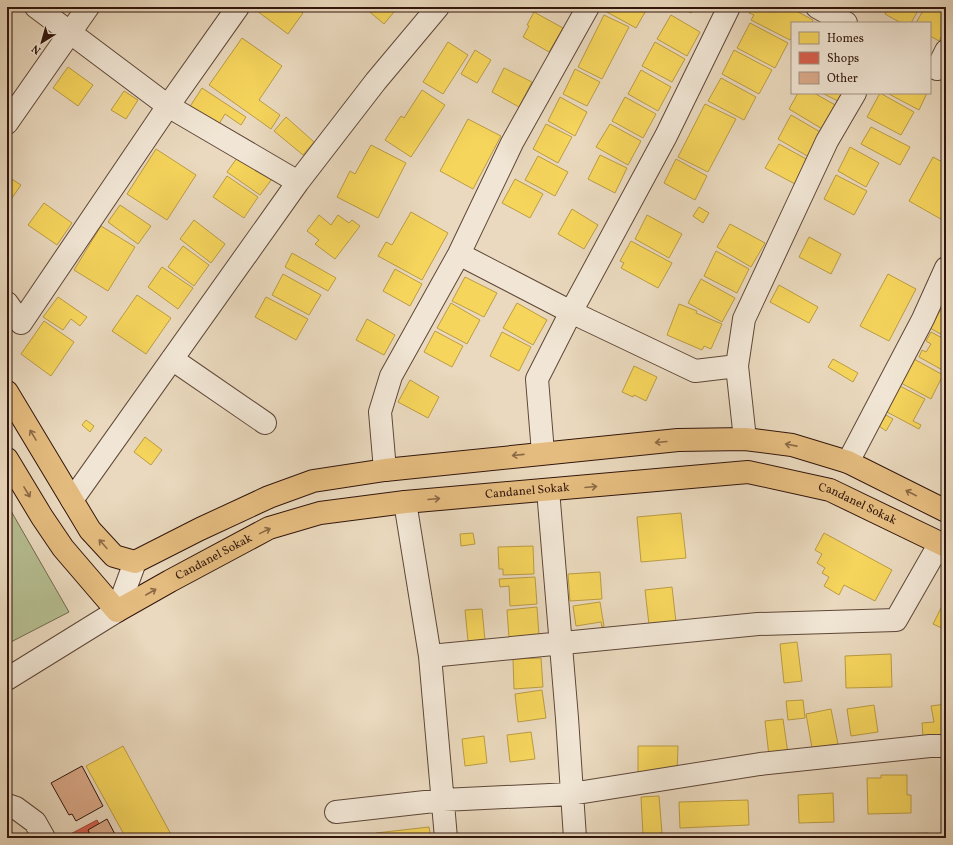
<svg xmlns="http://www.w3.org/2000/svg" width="953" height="845" font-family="Vollkorn,serif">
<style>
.green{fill:#b6bf92;stroke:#746a4f}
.homes{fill:#f6d55c;stroke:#bb9c44}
.shops{fill:#d6604d;stroke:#a44a3a}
.building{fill:#daa989;stroke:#31160c}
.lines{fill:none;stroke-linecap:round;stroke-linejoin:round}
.minor-casing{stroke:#5f4738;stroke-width:24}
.major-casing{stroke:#31160c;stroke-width:24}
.minor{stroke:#f1e6d5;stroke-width:22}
.major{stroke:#e5bc7f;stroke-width:22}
.oneway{stroke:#8b6946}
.labels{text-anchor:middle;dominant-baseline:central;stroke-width:4;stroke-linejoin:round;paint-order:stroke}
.street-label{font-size:12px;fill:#31160c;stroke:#f1e6d5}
</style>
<rect width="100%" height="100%" fill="#ead9be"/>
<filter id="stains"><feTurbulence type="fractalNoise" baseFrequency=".005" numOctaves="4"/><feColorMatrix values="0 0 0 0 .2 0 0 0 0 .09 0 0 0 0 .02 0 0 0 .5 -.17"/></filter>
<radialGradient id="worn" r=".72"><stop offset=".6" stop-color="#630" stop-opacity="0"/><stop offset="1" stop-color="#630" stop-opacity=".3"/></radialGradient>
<!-- green -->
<path class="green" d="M 7,504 L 69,612 L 7,644 Z"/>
<!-- homes -->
<path class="homes" d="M 259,7 L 295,7 L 303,13 L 288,34 L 257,11 Z
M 364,7 L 398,7 L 384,24 Z
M 607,7 L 648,7 L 636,28 L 605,11 Z
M 682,7 L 695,7 L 691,13 Z
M 752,7 L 789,7 L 813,20 L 812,23 L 792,23 L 792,37 L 790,40 L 751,20 L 754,15 L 749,13 Z
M 889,7 L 920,7 L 911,23 L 901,23 L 885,14 Z
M 925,7 L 946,7 L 946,28 L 939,41 L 930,36 L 930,23 L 916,23 Z
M 534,12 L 563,28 L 549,52 L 523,37 L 529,26 L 527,25 Z
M 604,15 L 629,27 L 602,79 L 578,67 Z
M 671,15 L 700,32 L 687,56 L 657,39 Z
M 750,23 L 788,43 L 775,68 L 737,48 Z
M 242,38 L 282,66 L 259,100 L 280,115 L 271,129 L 209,85 Z
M 448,42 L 468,55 L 443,94 L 423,82 Z
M 655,42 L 685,59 L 672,82 L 642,66 Z
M 475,50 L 491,60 L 477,83 L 461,74 Z
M 734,50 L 772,70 L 759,94 L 722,74 Z
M 68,67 L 93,85 L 78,106 L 53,88 Z
M 504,68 L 532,82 L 519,107 L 492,92 Z
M 575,69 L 600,82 L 587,106 L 563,94 Z
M 641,70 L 671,87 L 658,111 L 628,94 Z
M 721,78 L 756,97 L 744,120 L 708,101 Z
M 202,88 L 246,117 L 241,125 L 225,114 L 216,129 L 187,111 Z
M 422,90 L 445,105 L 411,157 L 385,140 L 401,116 L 404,118 Z
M 124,91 L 138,100 L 126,119 L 111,110 Z
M 798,93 L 814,93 L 837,106 L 824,130 L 789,109 Z
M 822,93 L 842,93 L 838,101 Z
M 880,93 L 914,112 L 901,135 L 867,117 Z
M 887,93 L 927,93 L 919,110 Z
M 560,97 L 587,112 L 575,136 L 548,121 Z
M 625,97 L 656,114 L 643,138 L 612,121 Z
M 705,104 L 736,119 L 708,172 L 678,157 Z
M 791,115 L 822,133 L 809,157 L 778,139 Z
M 286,117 L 314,142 L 303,155 L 274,131 Z
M 468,119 L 501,136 L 473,189 L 440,171 Z
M 546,124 L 572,137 L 558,163 L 533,149 Z
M 610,124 L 641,141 L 628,165 L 596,147 Z
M 871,127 L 910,147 L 900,165 L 861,144 Z
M 779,144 L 808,160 L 795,184 L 765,168 Z
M 371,145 L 406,163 L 378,218 L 337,197 L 350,171 L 355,174 Z
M 850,147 L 879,163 L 866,187 L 838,171 Z
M 156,149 L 196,175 L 167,220 L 127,194 Z
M 242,151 L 275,175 L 260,195 L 227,172 Z
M 600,155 L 627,168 L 615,193 L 588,179 Z
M 538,156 L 568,172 L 555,196 L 525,180 Z
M 933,157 L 946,164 L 946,222 L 909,201 Z
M 676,159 L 707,176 L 695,200 L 664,183 Z
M 836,175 L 867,191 L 854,215 L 824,199 Z
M 7,176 L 21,185 L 7,205 Z
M 227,176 L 258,197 L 244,218 L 213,197 Z
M 515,179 L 543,194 L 530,218 L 502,203 Z
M 44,203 L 72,223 L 57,245 L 28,225 Z
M 120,205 L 151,226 L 138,244 L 108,222 Z
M 699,207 L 709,213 L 703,223 L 693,216 Z
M 572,209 L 598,225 L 584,249 L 558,234 Z
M 411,212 L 448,233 L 422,280 L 378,256 L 386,242 L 392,245 Z
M 319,215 L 331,225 L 338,215 L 349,223 L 352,220 L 360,226 L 335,259 L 315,244 L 319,240 L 307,231 Z
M 647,215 L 682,234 L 669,258 L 635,239 Z
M 194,220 L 225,244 L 211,263 L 180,239 Z
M 730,224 L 765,243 L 751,267 L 717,247 Z
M 101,226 L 135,247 L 108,291 L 74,270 Z
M 809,237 L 841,254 L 831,274 L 799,257 Z
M 631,241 L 672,263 L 658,288 L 621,268 L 624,263 L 620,261 Z
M 183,246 L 209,265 L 194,286 L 168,267 Z
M 716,251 L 749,269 L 737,293 L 704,276 Z
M 292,253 L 336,278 L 328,291 L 285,267 Z
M 162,267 L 193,288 L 178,309 L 148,287 Z
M 395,269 L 422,284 L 410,306 L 383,291 Z
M 283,274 L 321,295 L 309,315 L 272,295 Z
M 888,274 L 916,289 L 889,341 L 860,326 Z
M 465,277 L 497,293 L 484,317 L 452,301 Z
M 701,279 L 735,298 L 722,322 L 688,303 Z
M 779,285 L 818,307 L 809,323 L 770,302 Z
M 137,295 L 171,318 L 146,354 L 112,331 Z
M 58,297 L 87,317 L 80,326 L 71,319 L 63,330 L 43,317 Z
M 266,297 L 308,319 L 296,340 L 255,317 Z
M 451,303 L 480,320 L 467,344 L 437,328 Z
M 517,303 L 547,320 L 533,345 L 503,328 Z
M 679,304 L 697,311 L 696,313 L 722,324 L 711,349 L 704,346 L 702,350 L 667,335 Z
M 944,304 L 946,305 L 946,337 L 930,328 Z
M 367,319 L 395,335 L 384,355 L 356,340 Z
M 44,321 L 74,342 L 51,376 L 21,354 Z
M 435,331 L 463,346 L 452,367 L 424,352 Z
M 502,332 L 531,347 L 519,371 L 490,356 Z
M 931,332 L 946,340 L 946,372 L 919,357 L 922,350 L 926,352 L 931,344 L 926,341 Z
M 833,359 L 858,373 L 853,382 L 828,367 Z
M 914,359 L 943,375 L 931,399 L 901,383 Z
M 634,366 L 657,377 L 646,401 L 634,395 L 633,397 L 622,392 Z
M 410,380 L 439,397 L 428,418 L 398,402 Z
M 900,386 L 925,399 L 913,421 L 921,425 L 919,429 L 887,412 Z
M 886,415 L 893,419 L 886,431 L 879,426 Z
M 86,420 L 94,426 L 90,432 L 82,425 Z
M 145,437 L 162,450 L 151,465 L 134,452 Z
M 681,513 L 686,558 L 641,562 L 637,517 Z
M 473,533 L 475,544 L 461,546 L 460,534 Z
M 824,533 L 892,570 L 875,601 L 844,585 L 839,595 L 824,586 L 829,577 L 822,573 L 825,568 L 817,563 L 822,554 L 815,550 Z
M 533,546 L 534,574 L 503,575 L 503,569 L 499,569 L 498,547 Z
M 600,572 L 602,599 L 570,601 L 568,574 Z
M 535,577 L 537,604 L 510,606 L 509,586 L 500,587 L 499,579 Z
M 672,587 L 676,622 L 649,625 L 645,590 Z
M 600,602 L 604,626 L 602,627 L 601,622 L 576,626 L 573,606 Z
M 944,602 L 946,603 L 946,630 L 933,624 Z
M 537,607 L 539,636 L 509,638 L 507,610 Z
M 482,609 L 485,640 L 468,641 L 465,610 Z
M 797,642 L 802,681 L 784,683 L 780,644 Z
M 891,654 L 892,687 L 846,688 L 845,656 Z
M 541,658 L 543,687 L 514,689 L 513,659 Z
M 542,690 L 546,718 L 518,722 L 515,694 Z
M 803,700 L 805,718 L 788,720 L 786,701 Z
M 946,704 L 946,734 L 923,737 L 922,723 L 934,722 L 931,706 Z
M 874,705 L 878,732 L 851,736 L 847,709 Z
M 831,709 L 838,744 L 812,748 L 806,714 Z
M 783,719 L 788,754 L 769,756 L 765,721 Z
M 531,732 L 535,759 L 510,762 L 507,735 Z
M 484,736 L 487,763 L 465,766 L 462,739 Z
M 123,746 L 173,838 L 126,838 L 86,766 Z
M 638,746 L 678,746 L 677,773 L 638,772 Z
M 881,775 L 907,775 L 907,795 L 911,795 L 911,813 L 868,814 L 867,778 L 881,778 Z
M 833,793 L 834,822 L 799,823 L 798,795 Z
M 659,796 L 662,833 L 643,835 L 641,797 Z
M 748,800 L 749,825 L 680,828 L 679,802 Z
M 429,827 L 431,838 L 377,838 L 376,833 Z
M 555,833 L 555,838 L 528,838 L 528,836 Z
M 928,833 L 928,838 L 875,838 L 875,835 Z"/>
<!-- shops -->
<path class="shops" d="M 97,820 L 107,838 L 63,838 Z"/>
<!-- building -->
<path class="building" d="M 82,766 L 103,806 L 76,821 L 72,814 L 69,815 L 51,783 Z
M 107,819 L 117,838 L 92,838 L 88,830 Z"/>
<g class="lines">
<defs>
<path id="minor" d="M 36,7 L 168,106 L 298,182
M 817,7 L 846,23
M 937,69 L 946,51
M 7,123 L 88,7
M 459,254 L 571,312 L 695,371 L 737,366
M 7,303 L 21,323 L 168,106 L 238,7
M 172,359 L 265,423
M 745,439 L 737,366 L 744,319 L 827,141 L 855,93
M 543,453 L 537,379 L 571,312 L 666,136 L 729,7
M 848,462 L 923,319 L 946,268
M 385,470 L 380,412 L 391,376 L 459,254 L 512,143 L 588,7
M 548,490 L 567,718 L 575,838
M 72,500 L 298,182 L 376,81 L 438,7
M 405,502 L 430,656
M 7,679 L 117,611 L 135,562
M 7,805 L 16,808 L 35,822 L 44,838
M 336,812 L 443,800 L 571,794 L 760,764 L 930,746 L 946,746
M 446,838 L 430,656 L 758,624 L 896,620 L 940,543"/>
<g id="major">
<path d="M 7,392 L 90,530 L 114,556 L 135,562 L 200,529 L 269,497 L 313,481 L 385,470 L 678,440 L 745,439 L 792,445 L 848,462 L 946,511"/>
<path id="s1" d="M 7,459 L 42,517 L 63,548 L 117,611 L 170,581 L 269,528 L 320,513 L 405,502 L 748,472 L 830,490 L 946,546"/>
</g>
</defs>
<!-- minor casing -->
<use href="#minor" class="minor-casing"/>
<!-- major casing -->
<use href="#major" class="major-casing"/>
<!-- minor -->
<use href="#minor" class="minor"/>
<!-- major -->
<use href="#major" class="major"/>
</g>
<!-- one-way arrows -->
<defs><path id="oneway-shaft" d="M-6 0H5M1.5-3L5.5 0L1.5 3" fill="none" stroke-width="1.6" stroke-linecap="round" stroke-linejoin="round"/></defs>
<g class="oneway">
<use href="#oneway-shaft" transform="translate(33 435) rotate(-121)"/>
<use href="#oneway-shaft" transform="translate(661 442) rotate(175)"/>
<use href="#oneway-shaft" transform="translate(791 445) rotate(-169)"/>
<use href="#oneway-shaft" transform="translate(518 455) rotate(174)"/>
<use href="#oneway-shaft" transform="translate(591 487) rotate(-5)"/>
<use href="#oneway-shaft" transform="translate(27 492) rotate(59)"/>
<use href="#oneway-shaft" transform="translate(911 493) rotate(-153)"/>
<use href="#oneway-shaft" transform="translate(434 499) rotate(-5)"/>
<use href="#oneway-shaft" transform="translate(265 531) rotate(-26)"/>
<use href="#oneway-shaft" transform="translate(103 544) rotate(-132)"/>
<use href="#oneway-shaft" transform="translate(151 592) rotate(-30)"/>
</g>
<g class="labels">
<!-- street labels -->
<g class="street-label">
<text stroke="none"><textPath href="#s1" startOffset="623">Candanel Sokak</textPath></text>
<text stroke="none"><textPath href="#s1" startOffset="959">Candanel Sokak</textPath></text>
<text stroke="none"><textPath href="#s1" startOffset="299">Candanel Sokak</textPath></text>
</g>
</g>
<!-- margin -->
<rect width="953" height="845" fill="none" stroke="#ead9be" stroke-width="24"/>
<rect x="8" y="8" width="937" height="829" fill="none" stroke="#31160c" stroke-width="2"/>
<rect x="12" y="12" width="929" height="821" fill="none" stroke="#31160c"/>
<!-- legend -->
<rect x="791" y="22" width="140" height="72" fill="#f1e6d5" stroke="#a49385"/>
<rect x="799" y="32" width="20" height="12" fill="#f6d55c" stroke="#a49385"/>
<text x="827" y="42" font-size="12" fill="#31160c">Homes</text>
<rect x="799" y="52" width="20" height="12" fill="#d6604d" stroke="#a49385"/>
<text x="827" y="62" font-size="12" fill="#31160c">Shops</text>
<rect x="799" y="72" width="20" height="12" fill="#daa989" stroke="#a49385"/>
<text x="827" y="82" font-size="12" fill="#31160c">Other</text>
<!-- north arrow -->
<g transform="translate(42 42) rotate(217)" stroke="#f1e6d5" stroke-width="3" paint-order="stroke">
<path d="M0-3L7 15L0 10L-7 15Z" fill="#31160c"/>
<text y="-6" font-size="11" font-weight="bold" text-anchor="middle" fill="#31160c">N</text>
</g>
<rect width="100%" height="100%" filter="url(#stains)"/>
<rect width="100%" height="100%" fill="url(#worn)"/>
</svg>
